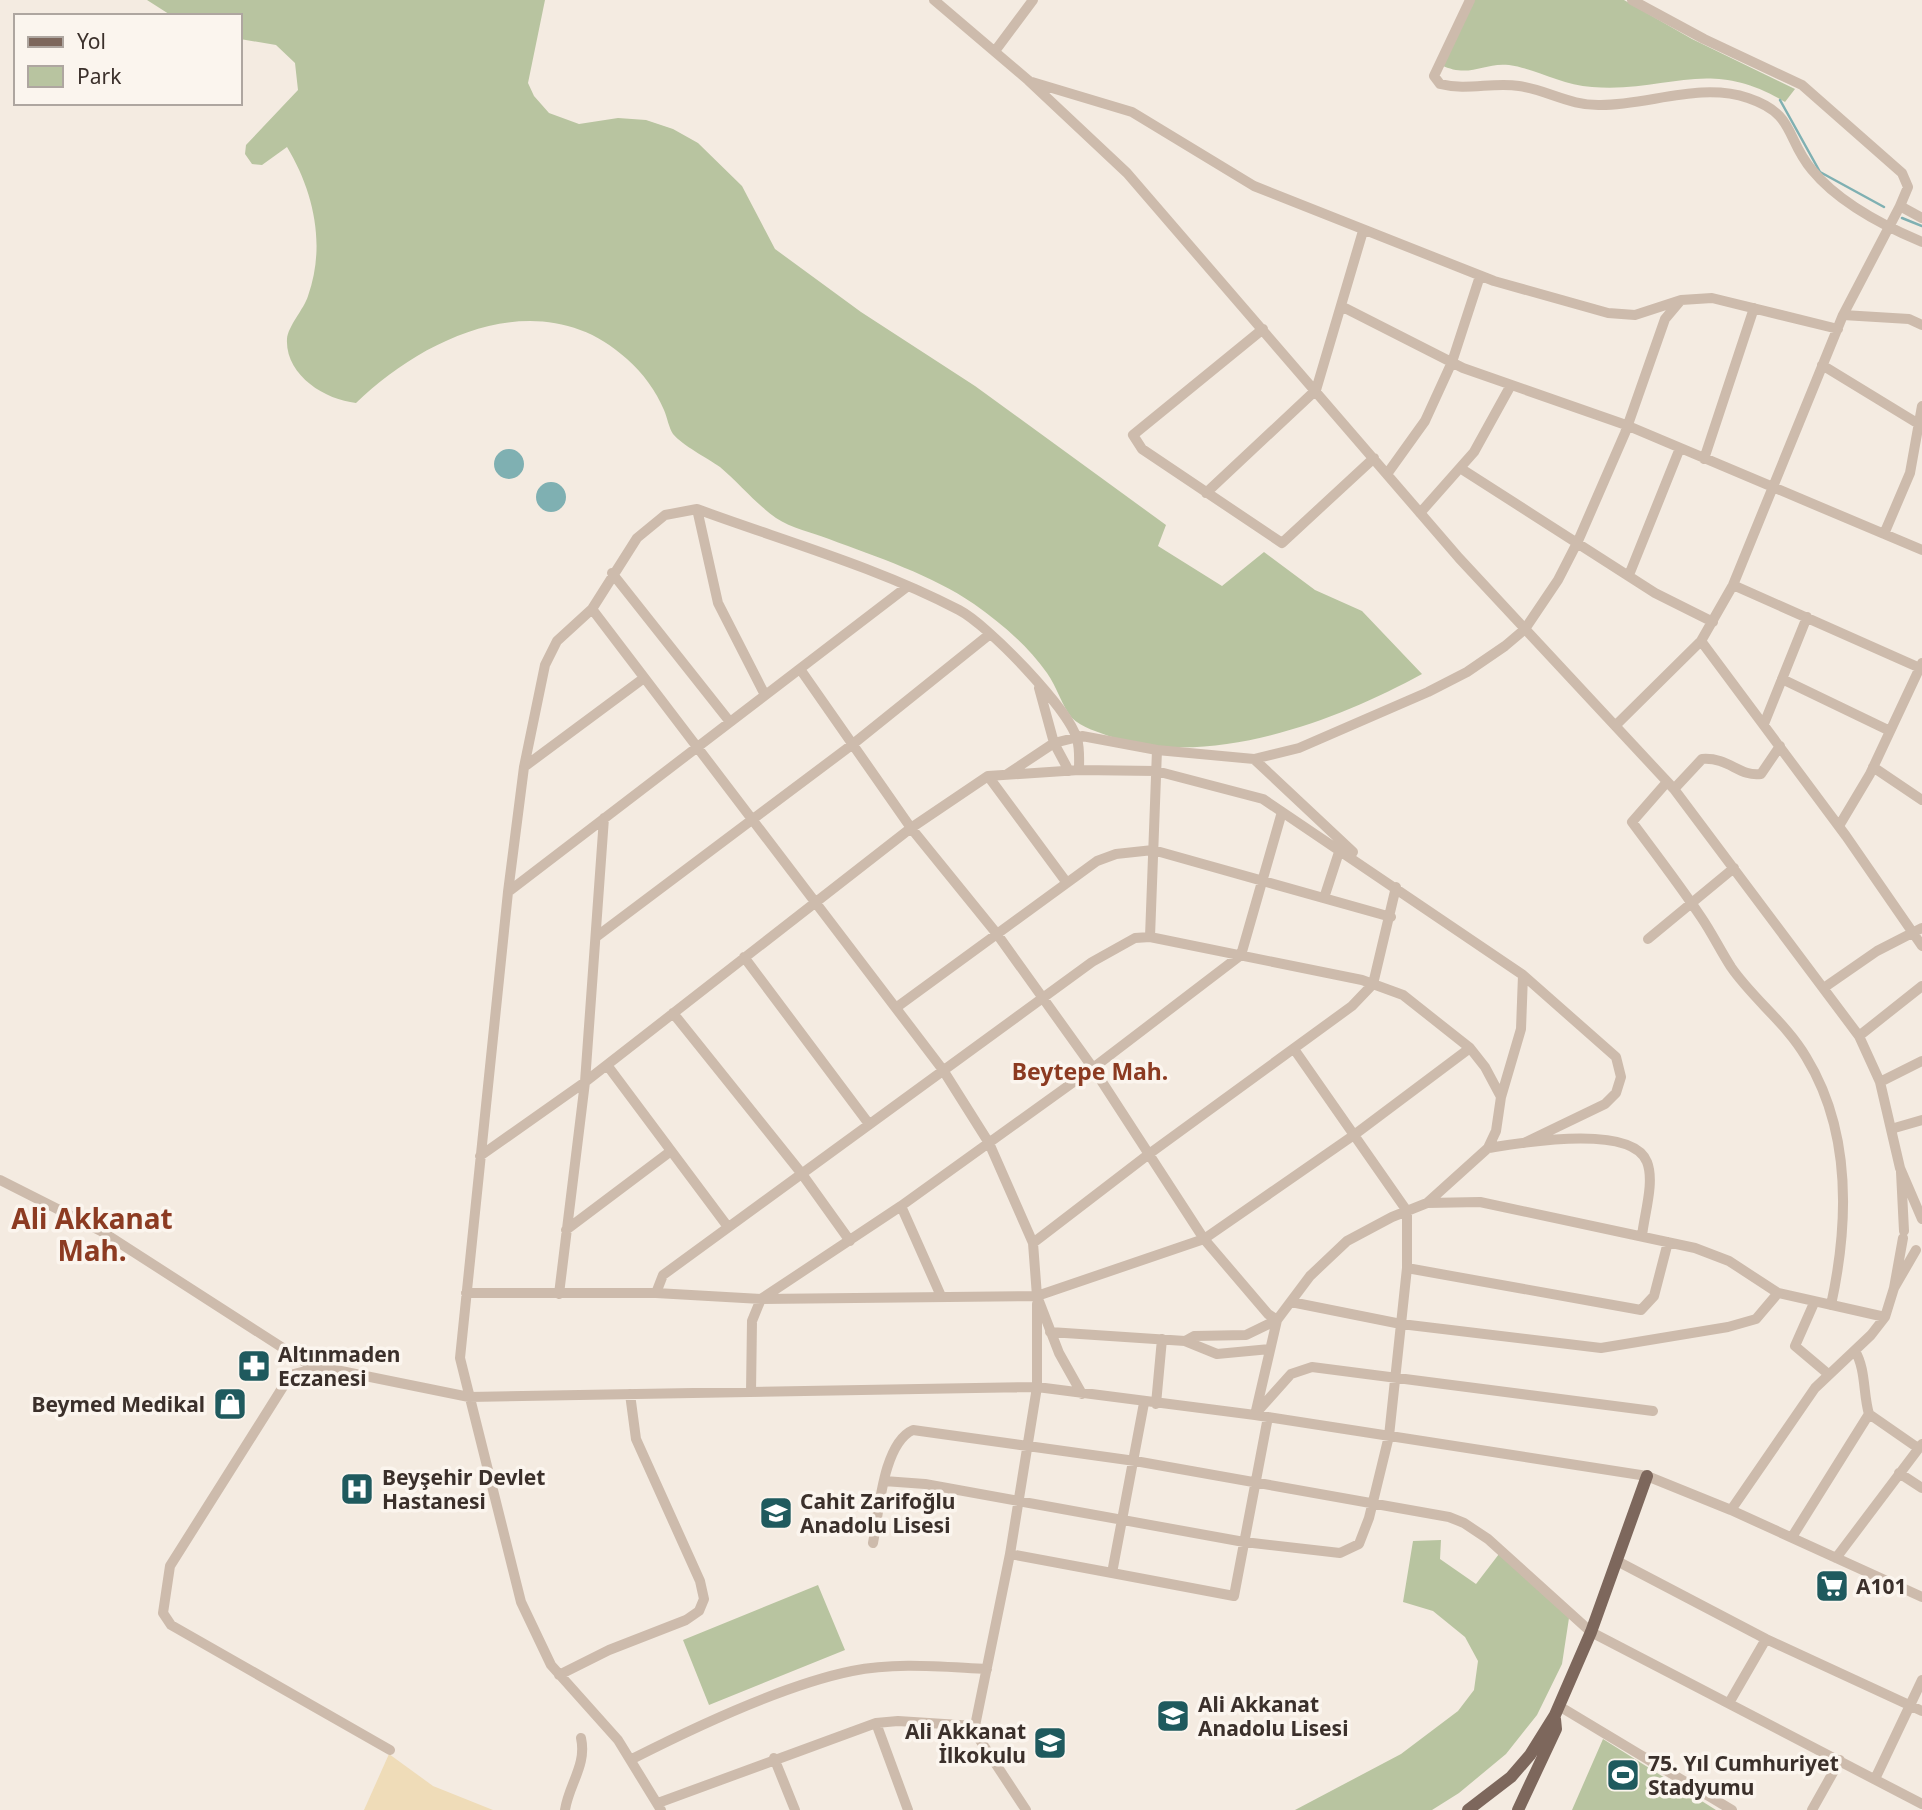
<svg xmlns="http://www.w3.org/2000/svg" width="1922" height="1810" font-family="'Noto Sans',sans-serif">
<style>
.green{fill:#b8c4a0}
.sand{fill:#efdcb8}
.water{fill:#7fb0b2}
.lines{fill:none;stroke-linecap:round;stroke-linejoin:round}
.stream{stroke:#7fb0b2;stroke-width:2.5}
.minor{stroke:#cdbbac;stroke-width:10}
.major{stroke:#7d675c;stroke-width:12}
.labels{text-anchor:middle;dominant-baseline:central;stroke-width:7;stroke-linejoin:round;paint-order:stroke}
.poi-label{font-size:21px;font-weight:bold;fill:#3b302b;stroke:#fbf5ee;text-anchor:start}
.neighbourhood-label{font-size:23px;font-weight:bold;fill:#8c3b22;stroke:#fbf5ee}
.district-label{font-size:28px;font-weight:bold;fill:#8c3b22;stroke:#fbf5ee}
</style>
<rect width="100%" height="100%" fill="#f4ebe1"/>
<!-- green -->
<path class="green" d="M 147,0 L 545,0 L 528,83 L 534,96 L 549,113 L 579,124 L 618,118 L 646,120 L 673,129 L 698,143 L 742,186 L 775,249 L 861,312 L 975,386 L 1166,525 L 1158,546 L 1222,586 L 1264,552 L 1315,590 L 1362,611 L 1422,674 C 1336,721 1210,769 1112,737 C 1100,733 1081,727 1072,718 C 1062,706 1057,687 1047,673 C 1028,646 1001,623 974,604 C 932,575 877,557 829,539 C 813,533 791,528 776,518 C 756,504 739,483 720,467 C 707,458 682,445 673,434 C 669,428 667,417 664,410 C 656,391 643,373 627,359 C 543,282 426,335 356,403 C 325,400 285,375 287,339 C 288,326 304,309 308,296 C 326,245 314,192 287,147 L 262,165 L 252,164 L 245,154 L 246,145 L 298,90 L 295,63 L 276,45 L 240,39 L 240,16 L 172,16 Z
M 1472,0 L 1624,0 L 1692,39 L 1795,89 L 1785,102 C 1708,56 1669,93 1592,87 C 1561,85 1537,69 1509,65 C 1483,62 1470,79 1441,65 Z
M 1441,1540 L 1440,1559 L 1476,1584 L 1499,1554 L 1569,1618 L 1562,1664 L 1537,1715 L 1506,1754 L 1459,1793 L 1432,1810 L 1295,1810 L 1401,1754 L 1458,1711 L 1474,1690 L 1478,1661 L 1465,1637 L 1433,1611 L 1403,1602 L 1413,1541 Z
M 818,1585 L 845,1650 L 709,1705 L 683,1640 Z
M 1603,1739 L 1716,1810 L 1572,1810 Z"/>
<!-- sand -->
<path class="sand" d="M 389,1754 L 433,1786 L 493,1810 L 364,1810 Z"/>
<!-- water -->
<path class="water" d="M494 464a15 15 0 1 1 30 0a15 15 0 1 1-30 0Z
M536 497a15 15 0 1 1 30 0a15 15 0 1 1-30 0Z"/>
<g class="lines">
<!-- stream -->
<path class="stream" d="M 1780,100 L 1820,172 L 1884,207
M 1902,218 L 1922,226"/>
<!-- minor -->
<path class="minor" d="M 934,0 L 1028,80 L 1127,173 L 1459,558 L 1674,789 L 1859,1036 L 1880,1082 L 1900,1168 L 1922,1219
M 1470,0 L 1434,76 L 1440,84 C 1467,91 1492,82 1519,86 C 1548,90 1570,106 1601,105 C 1649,105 1700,82 1748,98 C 1796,114 1785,138 1812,170 C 1839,203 1884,226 1922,242
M 1632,0 L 1704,39 L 1802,85 L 1902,173 L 1908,187 L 1900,206
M 995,51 L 1033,0
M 1032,82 L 1132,112 L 1254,186 L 1494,281 L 1608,313 L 1635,315 L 1681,300
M 1341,306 L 1463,368 L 1626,425 L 1922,550
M 1843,315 L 1909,319 L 1922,325
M 1263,329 L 1133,435 L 1142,449 L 1282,543 L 1374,458
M 1822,365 L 1922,426
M 1704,459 L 1754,308
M 1460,468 L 1655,593 L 1713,622
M 1387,474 L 1425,421 L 1452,362 L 1480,276
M 1206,493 L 1316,390 L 1363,231
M 697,509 L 718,603 L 765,695
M 1420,513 L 1474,452 L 1511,385
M 1884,534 L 1910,473 L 1922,406
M 612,573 L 730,722
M 1629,575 L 1680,448
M 1733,585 L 1920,668
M 592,609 L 943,1070 L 989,1143 L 1033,1243 L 1037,1296 L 1059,1353 L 1082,1394
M 1701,641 L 1846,836 L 1922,946
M 800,669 L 911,828 L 997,934 L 1093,1068 L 1204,1239 L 1268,1314 L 1277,1320 L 1246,1335 L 1194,1336 L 1185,1341
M 1782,679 L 1890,731
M 1039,688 L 1054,743 L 1069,771
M 1764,724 L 1807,617
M 1616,725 L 1701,641 L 1733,585 L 1843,315 L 1900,206 L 1922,218
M 1254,759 L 1353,852
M 524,767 L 644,678
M 1873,767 L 1922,800
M 1006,775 L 1054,743 L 1082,736 L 1157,750 L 1254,759 L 1299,748 L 1428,692 L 1467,672 L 1505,646 L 1525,629 L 1558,580 L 1578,541 L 1625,433 L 1665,319 L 1681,300 L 1712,298 L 1838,329
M 988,776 L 1067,883
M 1667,782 L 1632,822 C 1655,853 1679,884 1701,917 C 1712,933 1720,950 1731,967 C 1753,999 1786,1023 1806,1057 C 1852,1132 1849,1222 1831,1305
M 1674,789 L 1702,759 C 1729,757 1739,777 1761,774 L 1780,746
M 1839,826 L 1870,774 L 1922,663
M 508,892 L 908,586
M 1324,898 L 1340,849
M 596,937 L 853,744 L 990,634
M 1150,937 L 1157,750
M 1648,939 L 1734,868
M 744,957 L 869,1124
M 1523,975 L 1616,1057 L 1621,1077 L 1616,1093 L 1605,1104 L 1524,1143
M 1825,987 L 1877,951 L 1922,928
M 897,1007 L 1097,861 L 1116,854 L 1153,850 L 1391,917
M 673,1013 L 802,1174 L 850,1241
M 1859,1036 L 1922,986
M 607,1065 L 728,1227
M 1880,1082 L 1922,1061
M 1891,1129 L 1922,1120
M 1488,1148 C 1521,1143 1632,1123 1647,1162 C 1655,1182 1644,1215 1642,1236
M 480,1156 L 585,1082 L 911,828 L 988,776 L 1079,770 L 1156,771 L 1263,799 L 1523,975 L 1521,1029 L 1501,1097
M 1901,1172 L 1904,1231
M 0,1180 L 101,1231 L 314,1368
M 901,1206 L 941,1296
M 566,1230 L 671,1151
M 1903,1238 L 1894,1288 L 1916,1250
M 1033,1243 L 1149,1154 L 1352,1006 L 1373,984 L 1396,887
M 1407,1268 L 1641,1310 L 1654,1296 L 1668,1242
M 466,1293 L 656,1293 L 761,1299 L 1037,1296 L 1204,1239 L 1354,1135 L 1470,1048
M 656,1293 L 663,1275 L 1092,962 L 1135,938 L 1150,937 L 1362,980 L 1403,995 L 1470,1048 L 1485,1067 L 1501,1097 L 1496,1131 L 1488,1148 L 1427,1203
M 559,1294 L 585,1082 L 604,818
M 1291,1302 L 1401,1324 L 1601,1348 L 1728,1327 L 1756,1319 L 1778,1293
M 1814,1303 L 1795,1346 L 1827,1373
M 1050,1332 L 1185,1341 L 1217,1354 L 1270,1349
M 1855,1351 C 1866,1369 1863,1394 1869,1414
M 751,1392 L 752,1321 L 761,1299 L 901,1206 L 1093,1068 L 1241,955 L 1282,812
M 1156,1404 L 1162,1339
M 1257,1412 L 1291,1374 L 1312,1367 L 1653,1411
M 1255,1415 L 1277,1320 L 1310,1276 L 1347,1241 L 1392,1217 L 1427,1203 L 1480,1202 L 1695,1248 L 1729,1261 L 1778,1293 L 1885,1317
M 1899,1473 L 1922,1488
M 884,1481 L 925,1484 L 1244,1542 L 1340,1553 L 1359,1544 L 1369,1518 L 1389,1436 L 1407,1268 L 1407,1211 L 1294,1049
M 1731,1510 L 1815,1388 L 1871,1335 L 1885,1317 L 1894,1288
M 1792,1537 L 1869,1414 L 1918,1448
M 873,1543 C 879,1512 883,1443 913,1430 L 1135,1461 L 1449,1517 L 1464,1523 L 1488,1539 L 1591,1632 L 1922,1804
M 1010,1554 L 1112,1573 L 1144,1403
M 1836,1558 L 1922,1444
M 1617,1561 L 1766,1639 L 1922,1711
M 1112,1573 L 1234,1596 L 1268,1417
M 559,1675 L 609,1650 L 686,1620 L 699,1611 L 704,1599 L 700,1581 L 636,1439 L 630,1394
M 1729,1703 L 1766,1639
M 1559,1706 L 1732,1810
M 876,1723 L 908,1810
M 390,1750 L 171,1625 L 163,1613 L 170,1566 L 286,1382 L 294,1374 L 321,1367 L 469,1397 L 1037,1387 L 1255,1415 L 1647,1476 L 1731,1510 L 1922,1597
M 774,1758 L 795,1810
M 632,1759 C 695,1727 783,1685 852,1671 C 896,1662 943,1667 987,1669
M 1875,1779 L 1922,1680
M 658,1803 L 876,1723 L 898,1721 L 975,1726
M 565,1810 C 569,1784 587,1765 581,1738
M 661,1810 L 618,1740 L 551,1665 L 521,1602 L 460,1358 L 508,892 L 524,767 L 545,665 L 557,641 L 592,609 L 637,538 L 665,515 L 697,509 C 784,541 877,567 959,610 C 988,625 1068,708 1077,739 C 1080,749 1079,760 1079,770
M 1026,1810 L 978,1737 L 975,1726 L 1010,1554 L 1037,1387 L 1037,1304
M 1812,1810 L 1840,1760"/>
<!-- major -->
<path class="major" d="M 1468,1810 L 1511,1777 L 1530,1755 L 1555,1715 L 1591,1632 L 1647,1476
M 1518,1810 L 1556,1729 L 1555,1719"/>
</g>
<!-- icons -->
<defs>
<symbol id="pharmacy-square" viewBox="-11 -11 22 22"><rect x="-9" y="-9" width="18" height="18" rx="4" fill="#1f5a5e" stroke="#fbf5ee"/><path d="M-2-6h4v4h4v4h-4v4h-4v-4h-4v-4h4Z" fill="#fff"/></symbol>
<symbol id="shop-square" viewBox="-11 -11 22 22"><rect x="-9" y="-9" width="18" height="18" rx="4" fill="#1f5a5e" stroke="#fbf5ee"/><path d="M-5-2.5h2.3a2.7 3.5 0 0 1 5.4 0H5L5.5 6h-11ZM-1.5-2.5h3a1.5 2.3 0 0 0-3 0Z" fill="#fff"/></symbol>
<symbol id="hospital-square" viewBox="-11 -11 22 22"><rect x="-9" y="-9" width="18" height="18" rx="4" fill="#1f5a5e" stroke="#fbf5ee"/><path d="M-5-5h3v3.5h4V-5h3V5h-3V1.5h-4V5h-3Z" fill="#fff"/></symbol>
<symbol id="school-square" viewBox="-11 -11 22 22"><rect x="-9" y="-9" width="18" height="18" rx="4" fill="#1f5a5e" stroke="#fbf5ee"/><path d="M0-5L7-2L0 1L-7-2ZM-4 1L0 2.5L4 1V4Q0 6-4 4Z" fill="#fff"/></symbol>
<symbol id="supermarket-square" viewBox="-11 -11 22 22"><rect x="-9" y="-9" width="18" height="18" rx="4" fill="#1f5a5e" stroke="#fbf5ee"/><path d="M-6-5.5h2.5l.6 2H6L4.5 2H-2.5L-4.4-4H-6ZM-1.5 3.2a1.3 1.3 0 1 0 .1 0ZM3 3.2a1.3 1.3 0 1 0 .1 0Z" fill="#fff"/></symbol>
<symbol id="stadium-square" viewBox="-11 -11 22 22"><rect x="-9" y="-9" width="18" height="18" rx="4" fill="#1f5a5e" stroke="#fbf5ee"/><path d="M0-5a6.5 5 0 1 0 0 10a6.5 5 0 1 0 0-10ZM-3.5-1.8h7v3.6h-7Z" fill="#fff"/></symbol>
</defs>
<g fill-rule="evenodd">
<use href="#pharmacy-square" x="235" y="1347" width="38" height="38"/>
<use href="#shop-square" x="211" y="1385" width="38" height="38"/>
<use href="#hospital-square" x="338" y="1470" width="38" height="38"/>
<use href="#school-square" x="757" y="1494" width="38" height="38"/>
<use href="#supermarket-square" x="1813" y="1567" width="38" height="38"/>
<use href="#school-square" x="1154" y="1697" width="38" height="38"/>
<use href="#school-square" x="1031" y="1724" width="38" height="38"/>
<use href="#stadium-square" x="1604" y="1756" width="38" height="38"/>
</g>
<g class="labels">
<!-- poi labels -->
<g class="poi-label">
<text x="278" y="1354">Altınmaden<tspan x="278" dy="24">Eczanesi</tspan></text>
<text x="205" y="1404" text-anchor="end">Beymed Medikal</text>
<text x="382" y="1477">Beyşehir Devlet<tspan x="382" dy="24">Hastanesi</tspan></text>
<text x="800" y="1501">Cahit Zarifoğlu<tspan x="800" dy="24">Anadolu Lisesi</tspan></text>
<text x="1856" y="1586">A101</text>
<text x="1198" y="1704">Ali Akkanat<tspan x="1198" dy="24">Anadolu Lisesi</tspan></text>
<text x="1026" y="1731" text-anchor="end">Ali Akkanat<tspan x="1026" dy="24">İlkokulu</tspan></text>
<text x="1648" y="1763">75. Yıl Cumhuriyet<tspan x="1648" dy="24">Stadyumu</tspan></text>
</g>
<!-- neighbourhood labels -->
<g class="neighbourhood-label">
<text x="1090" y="1071">Beytepe Mah.</text>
</g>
<!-- district labels -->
<g class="district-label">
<text x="92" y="1218">Ali Akkanat<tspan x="92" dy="32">Mah.</tspan></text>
</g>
</g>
<!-- legend -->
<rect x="14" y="14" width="228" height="91" fill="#fbf5ee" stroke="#aea6a0" stroke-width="2"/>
<rect x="28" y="37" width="35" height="10" fill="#7d675c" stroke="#aea6a0" stroke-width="2"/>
<text x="77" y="49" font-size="21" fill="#3b302b">Yol</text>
<rect x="28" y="66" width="35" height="21" fill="#b8c4a0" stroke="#aea6a0" stroke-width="2"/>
<text x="77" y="84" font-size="21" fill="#3b302b">Park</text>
</svg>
